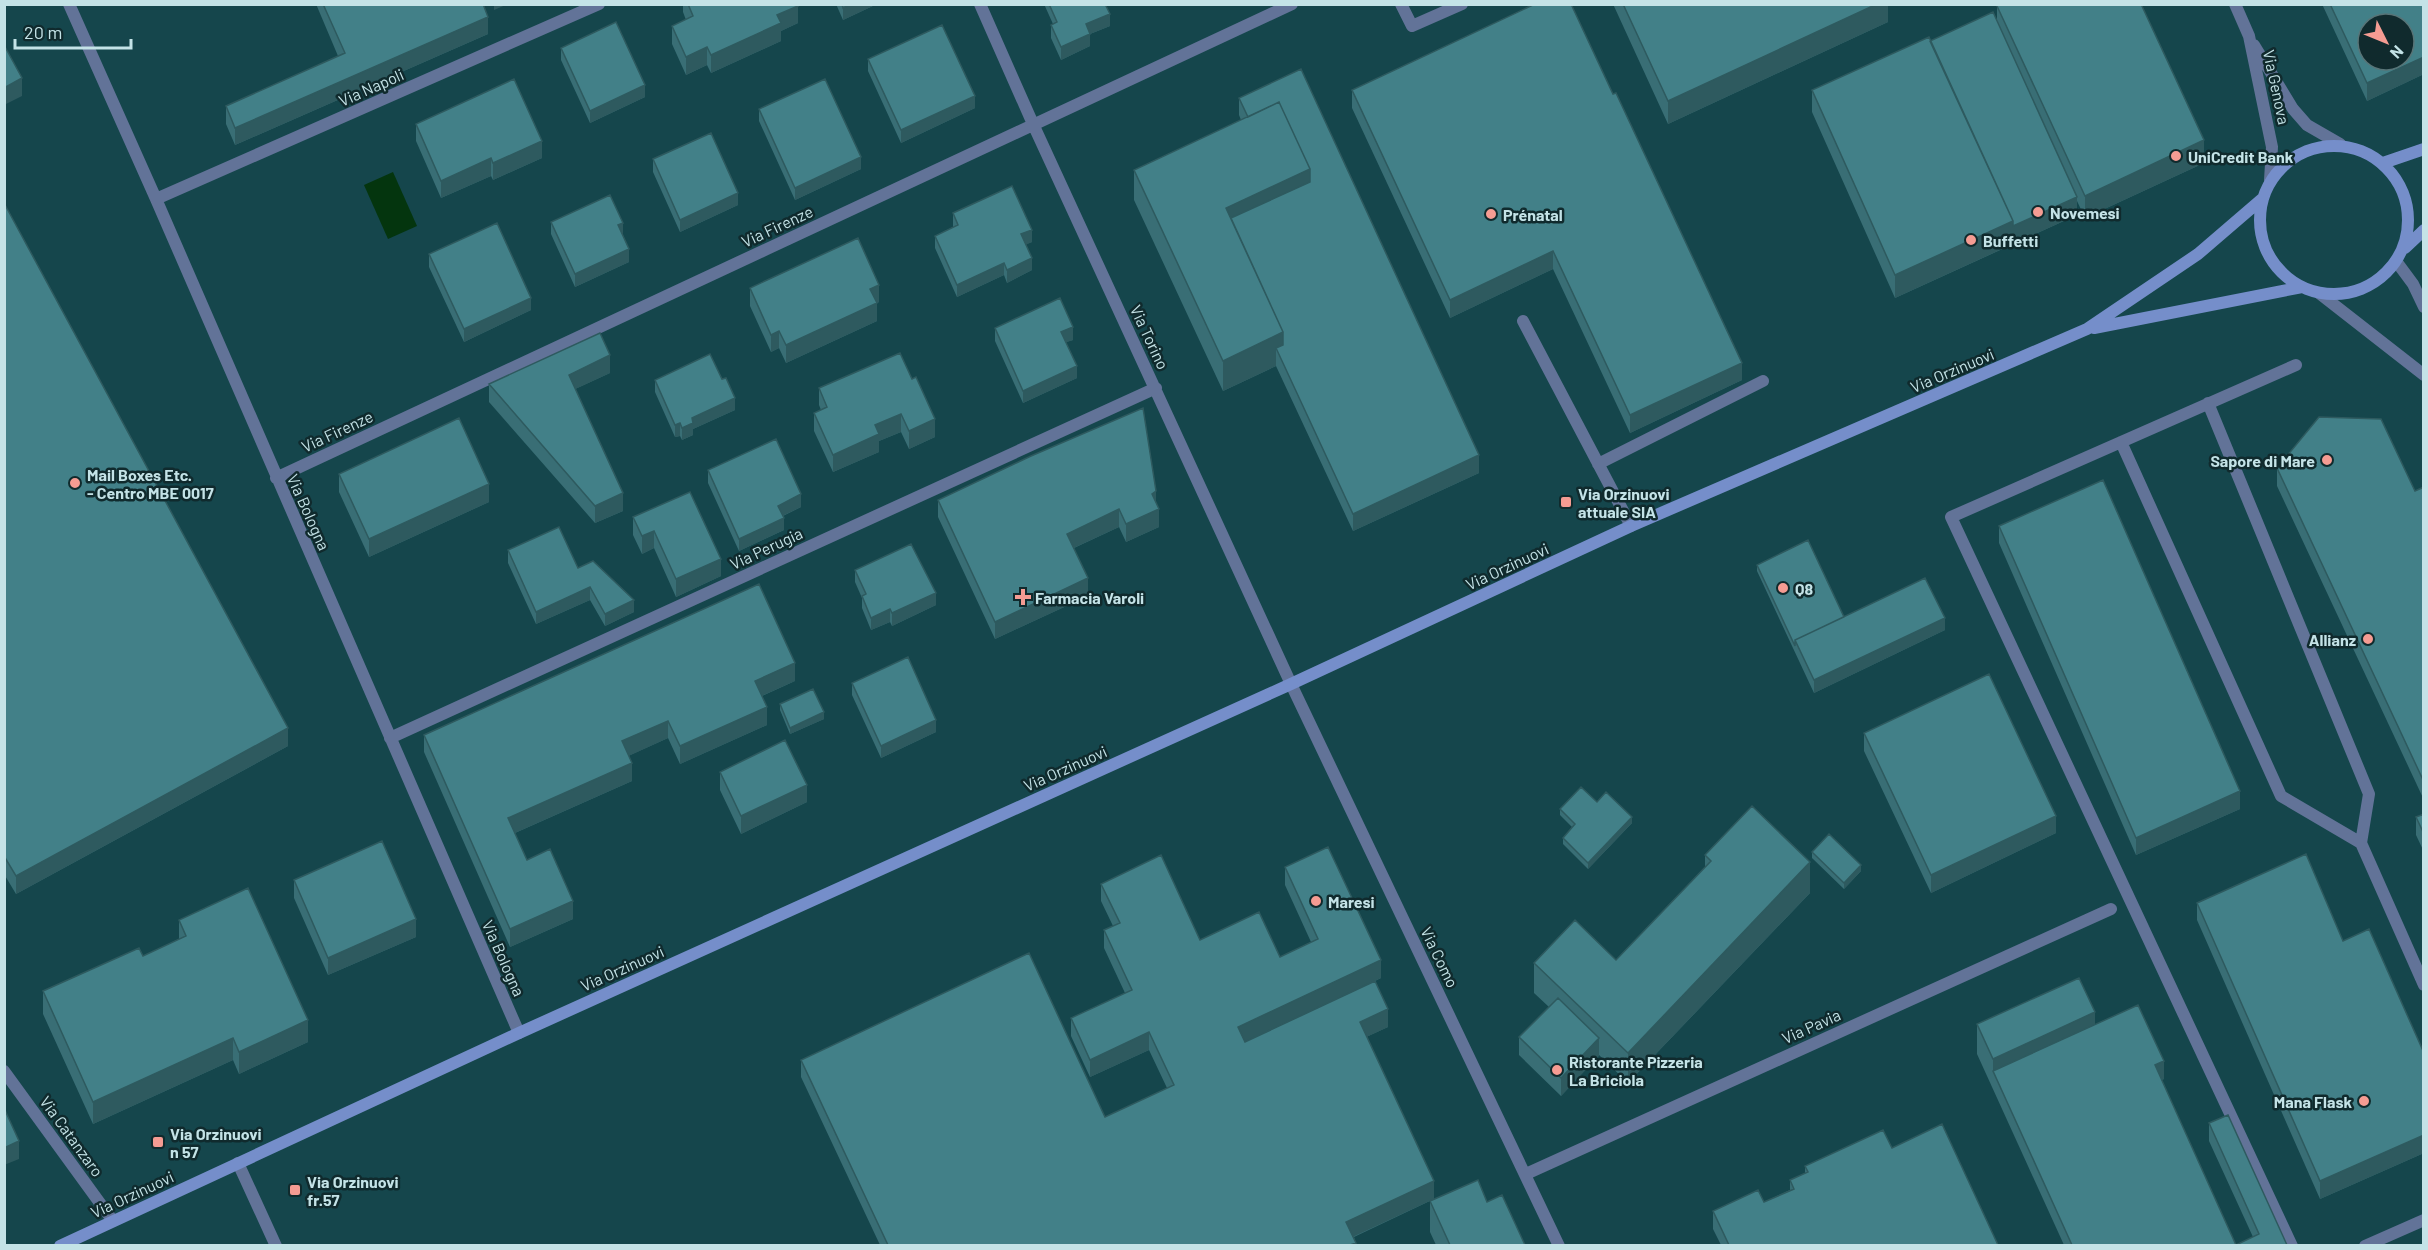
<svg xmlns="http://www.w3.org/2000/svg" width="2428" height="1250" font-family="Barlow,sans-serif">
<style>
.water{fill:#04350e}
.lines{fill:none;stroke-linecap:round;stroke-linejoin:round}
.lane{stroke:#627398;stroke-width:12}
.street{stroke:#627398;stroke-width:12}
.secondary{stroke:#758eca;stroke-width:12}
.wall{fill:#396e75}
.shaded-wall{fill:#2e5a5f}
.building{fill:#428088;stroke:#2e5a5f;stroke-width:1.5;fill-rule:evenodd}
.poi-dot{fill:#f59c93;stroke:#102a2d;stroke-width:2}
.labels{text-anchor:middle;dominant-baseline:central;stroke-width:5;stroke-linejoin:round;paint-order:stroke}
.street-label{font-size:16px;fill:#c4e3e7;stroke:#102a2d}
.poi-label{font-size:16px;font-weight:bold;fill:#c4e3e7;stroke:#102a2d;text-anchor:start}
</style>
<rect width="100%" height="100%" fill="#15464c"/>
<!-- water -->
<path class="water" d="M 393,172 L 417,226 L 388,239 L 364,185 Z"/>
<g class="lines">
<!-- lane -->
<path class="lane" d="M 1401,4 L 1412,26 L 1462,4
M 1523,321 L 1631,526
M 2208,403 L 2369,794 L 2361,843 L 2424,985
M 2121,442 L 2281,796 L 2361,843
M 1598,464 L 1763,381
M 238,1163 L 276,1246
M 2292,1246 L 1951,517 L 2296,365
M 2365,1246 L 2424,1220"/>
<!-- street -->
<path class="street" d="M 69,4 L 156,199 L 519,1033
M 980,4 L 1033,124 L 1291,684 L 1559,1246
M 2235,4 L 2249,36 L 2272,147 L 2270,180
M 2254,45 L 2293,109 L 2307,125 L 2340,144
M 156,199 L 599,4
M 2396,261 L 2413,284 L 2424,307
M 2319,293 L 2424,375
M 276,478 L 1292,4
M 390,738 L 1156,388
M 4,1071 L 113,1221
M 1526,1174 L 2111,909"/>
<!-- secondary -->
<path class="secondary" d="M2260 220a74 74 0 1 1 148 0a74 74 0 1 1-148 0Z
M 2383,163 L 2424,149
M 2405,248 L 2424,230
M 2094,328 L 2302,287
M 60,1246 L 519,1033 L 1291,684 L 1631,526 L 2087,329 L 2198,254 L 2262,199"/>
</g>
<!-- wall -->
<path class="wall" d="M 316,4 L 483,4 L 488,34 L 235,145 L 226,124 L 226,106 L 338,56 Z
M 683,4 L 797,4 L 798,23 L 781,31 L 781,41 L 711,73 L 707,65 L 686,75 L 672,44 L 672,26 L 686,20 L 683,12 Z
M 836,4 L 877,4 L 843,20 Z
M 1044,4 L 1105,4 L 1110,26 L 1090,34 L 1090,46 L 1061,60 L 1051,38 L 1051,25 L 1053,24 Z
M 1613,4 L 1888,4 L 1888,22 L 1668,124 Z
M 2322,4 L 2424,4 L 2424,74 L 2367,101 Z
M 1997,6 L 2204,163 L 2085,218 L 2077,201 L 2077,215 L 1895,298 L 1812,112 L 1812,90 L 1930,41 L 1997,21 Z
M 561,48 L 645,97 L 590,123 L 561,60 Z
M 868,59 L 975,108 L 901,143 L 868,71 Z
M 1352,90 L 1742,380 L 1630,433 L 1553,269 L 1450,318 L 1352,108 Z
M 1239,98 L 1479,473 L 1353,531 L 1276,366 L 1223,391 L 1134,200 L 1134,170 L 1241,120 L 1239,115 Z
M 759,109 L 861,169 L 795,200 L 759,121 Z
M 416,124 L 542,158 L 493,180 L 491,176 L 441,198 L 416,141 Z
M 653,159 L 738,205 L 680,232 L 653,172 Z
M 4,203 L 288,746 L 16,894 L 4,874 Z
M 953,213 L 1032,242 L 1026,244 L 1032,270 L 1007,283 L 1004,275 L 957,297 L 935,248 L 935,236 L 953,227 Z
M 551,222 L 629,262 L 575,287 L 551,234 Z
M 429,254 L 531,310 L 464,342 L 429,267 Z
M 750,288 L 879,302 L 877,303 L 877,321 L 786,363 L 779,348 L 771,352 L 750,306 Z
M 995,328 L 1073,340 L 1066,342 L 1077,378 L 1023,403 L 995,341 Z
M 900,353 L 935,437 L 909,449 L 901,432 L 879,441 L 879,452 L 833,472 L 814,431 L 814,413 L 821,410 L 819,405 L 819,388 Z
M 610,373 L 575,389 L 623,511 L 595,523 L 489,402 L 489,384 Z
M 655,380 L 735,410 L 693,429 L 693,435 L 682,440 L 680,436 L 675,437 L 655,392 Z
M 2277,468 L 2415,491 L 2424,487 L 2424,800 L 2277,486 Z
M 708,470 L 801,507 L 783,516 L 784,530 L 739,551 L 708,483 Z
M 339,474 L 489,502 L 369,557 L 339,492 Z
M 938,500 L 1156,504 L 1159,527 L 1126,542 L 1119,527 L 1074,548 L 1088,596 L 995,639 L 938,517 Z
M 633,517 L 721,576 L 676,597 L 654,548 L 642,554 L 633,535 Z
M 1999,526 L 2240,809 L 2136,855 L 1999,543 Z
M 508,550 L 578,568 L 634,612 L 605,626 L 590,600 L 536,624 L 508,563 Z
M 1757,565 L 1844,617 L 1945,630 L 1814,693 L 1757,571 Z
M 855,570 L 936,605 L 892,626 L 890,622 L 871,630 L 862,608 L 862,598 L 855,582 Z
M 795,681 L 762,696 L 767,725 L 680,764 L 668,738 L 628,756 L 632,781 L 515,833 L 527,860 L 573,919 L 510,947 L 424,752 L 424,735 Z
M 852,683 L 936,732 L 881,758 L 852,695 Z
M 780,704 L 824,719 L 790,734 L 780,710 Z
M 1864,733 L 2056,833 L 1931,893 L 1864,751 Z
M 720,772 L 807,802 L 741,834 L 720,790 Z
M 1597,802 L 1632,823 L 1588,869 L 1563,844 L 1563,838 L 1572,827 L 1560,815 L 1560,809 Z
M 2424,814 L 2424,852 L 2416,835 L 2416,817 Z
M 1812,852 L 1861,871 L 1844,889 L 1812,858 Z
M 1705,855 L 1810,893 L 1628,1083 L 1599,1055 L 1561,1096 L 1519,1055 L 1519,1037 L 1549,1007 L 1534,993 L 1534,963 L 1616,960 L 1705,867 Z
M 1285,867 L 1381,978 L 1375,981 L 1388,1027 L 1366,1037 L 1434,1199 L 1354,1237 L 1356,1245 L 880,1245 L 801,1077 L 801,1060 L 1105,1117 L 1167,1088 L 1149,1050 L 1090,1077 L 1071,1036 L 1071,1018 L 1125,993 L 1104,948 L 1104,930 L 1113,926 L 1101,901 L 1101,884 L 1200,940 L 1280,957 L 1311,942 L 1285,885 Z
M 294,880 L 416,937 L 328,975 L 294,898 Z
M 2197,903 L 2343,941 L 2424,1053 L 2424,1153 L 2320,1199 L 2197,920 Z
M 179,920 L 308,1042 L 239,1074 L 233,1060 L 93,1124 L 43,1014 L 43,991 L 143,956 L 179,939 Z
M 1977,1024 L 2095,1025 L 2164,1079 L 2161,1080 L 2236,1245 L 2253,1237 L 2209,1141 L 2209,1123 L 2287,1245 L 2064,1245 L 1977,1054 Z
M 1892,1148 L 1998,1245 L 1721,1245 L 1713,1229 L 1713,1211 L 1764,1202 L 1790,1190 L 1790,1180 L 1805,1173 L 1805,1166 Z
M 1430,1201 L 1487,1202 L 1525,1245 L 1436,1245 L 1430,1232 Z"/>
<!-- shaded-wall -->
<path class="shaded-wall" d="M 494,4 L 508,4 L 494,10 Z
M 850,4 L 877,4 L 843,20 L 843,8 Z
M 1877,4 L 1888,4 L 1888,22 L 1668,124 L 1668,101 Z
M 798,6 L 798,23 L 781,31 L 781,41 L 711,73 L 711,55 L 777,15 Z
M 1110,14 L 1110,26 L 1090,34 L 1090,46 L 1061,60 L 1061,47 L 1086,24 Z
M 488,17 L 488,34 L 235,145 L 235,128 Z
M 707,47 L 707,65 L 686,75 L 686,57 Z
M 2424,57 L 2424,74 L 2367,101 L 2367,83 Z
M 22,78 L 22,96 L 4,105 L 4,88 Z
M 645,85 L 645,97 L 590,123 L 590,111 Z
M 975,96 L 975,108 L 901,143 L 901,130 Z
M 2204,140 L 2204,163 L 2085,218 L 2085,196 Z
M 542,141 L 542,158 L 493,180 L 493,163 Z
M 861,157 L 861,169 L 795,200 L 795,188 Z
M 491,158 L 491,176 L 441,198 L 441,181 Z
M 1310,169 L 1310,199 L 1233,235 L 1226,208 Z
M 738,193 L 738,205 L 680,232 L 680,220 Z
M 2077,197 L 2077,215 L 2013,244 L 2013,226 Z
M 2013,221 L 2013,244 L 1895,298 L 1895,275 Z
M 623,223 L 623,235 L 618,225 Z
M 1032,230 L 1032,242 L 1021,247 L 1021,234 Z
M 629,249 L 629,262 L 575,287 L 575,274 Z
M 1553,251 L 1553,269 L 1450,318 L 1450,300 Z
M 1032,258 L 1032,270 L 1007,283 L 1007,270 Z
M 1004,263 L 1004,275 L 957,297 L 957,285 Z
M 879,285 L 879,302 L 877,303 L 877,321 L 786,363 L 786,345 L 870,289 Z
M 531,298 L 531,310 L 464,342 L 464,329 Z
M 1073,327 L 1073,340 L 1061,344 L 1061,332 Z
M 779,331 L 779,348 L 771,352 L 771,335 Z
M 1283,332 L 1283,362 L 1276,348 L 1276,366 L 1223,391 L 1223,361 Z
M 610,355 L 610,373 L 569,392 L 569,375 Z
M 1742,363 L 1742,380 L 1630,433 L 1630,415 Z
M 1077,366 L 1077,378 L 1023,403 L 1023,391 Z
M 735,398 L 735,410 L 693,429 L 693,435 L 682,440 L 682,428 L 692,418 Z
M 901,414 L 901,432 L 879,441 L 879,452 L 833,472 L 833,455 L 875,425 Z
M 935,419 L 935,437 L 909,449 L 909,431 Z
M 680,423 L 680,436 L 675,437 L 675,425 Z
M 1479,455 L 1479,473 L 1353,531 L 1353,514 Z
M 489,484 L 489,502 L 369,557 L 369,539 Z
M 1156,491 L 1156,509 L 1152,494 Z
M 623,493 L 623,511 L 595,523 L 595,506 Z
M 801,494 L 801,507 L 778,518 L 778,506 Z
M 1119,509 L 1119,527 L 1067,551 L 1067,534 Z
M 1159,509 L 1159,527 L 1126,542 L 1126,524 Z
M 784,518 L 784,530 L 739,551 L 739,539 Z
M 654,531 L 654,548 L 642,554 L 642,536 Z
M 721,559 L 721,576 L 676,597 L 676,579 Z
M 1088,578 L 1088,596 L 995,639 L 995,622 Z
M 590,587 L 590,600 L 536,624 L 536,612 Z
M 936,593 L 936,605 L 892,626 L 892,613 Z
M 634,600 L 634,612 L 605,626 L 605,614 Z
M 890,609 L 890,622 L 871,630 L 871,618 Z
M 1945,618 L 1945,630 L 1814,693 L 1814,680 Z
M 795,663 L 795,681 L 755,699 L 755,681 Z
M 767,707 L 767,725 L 680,764 L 680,746 Z
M 824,712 L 824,719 L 790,734 L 790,728 Z
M 936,720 L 936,732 L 881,758 L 881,746 Z
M 668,721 L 668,738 L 622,759 L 622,741 Z
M 288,728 L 288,746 L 16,894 L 16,876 Z
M 632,763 L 632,781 L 508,836 L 508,818 Z
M 807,785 L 807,802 L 741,834 L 741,816 Z
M 2240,791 L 2240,809 L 2136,855 L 2136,838 Z
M 2056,816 L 2056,833 L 1931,893 L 1931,875 Z
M 1632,817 L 1632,823 L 1588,869 L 1588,863 Z
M 1810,862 L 1810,893 L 1628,1083 L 1628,1053 Z
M 1861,865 L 1861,871 L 1844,889 L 1844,883 Z
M 573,901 L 573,919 L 510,947 L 510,929 Z
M 416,919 L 416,937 L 328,975 L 328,958 Z
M 1381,960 L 1381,978 L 1238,1045 L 1238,1027 Z
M 1388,1009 L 1388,1027 L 1360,1040 L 1360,1022 Z
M 2095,1012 L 2095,1043 L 1993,1071 L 1993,1059 Z
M 308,1020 L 308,1042 L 239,1074 L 239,1052 Z
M 1149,1032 L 1149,1050 L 1090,1077 L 1090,1060 Z
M 233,1038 L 233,1060 L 93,1124 L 93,1102 Z
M 1599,1038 L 1599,1056 L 1561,1096 L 1561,1078 Z
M 2164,1061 L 2164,1079 L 2155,1083 L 2155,1065 Z
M 2424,1135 L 2424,1153 L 2320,1199 L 2320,1181 Z
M 19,1141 L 19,1159 L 4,1165 L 4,1148 Z
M 1434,1181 L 1434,1199 L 1346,1240 L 1346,1222 Z"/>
<!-- building -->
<path class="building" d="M 323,4 L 483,4 L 488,17 L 235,128 L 226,106 L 345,53 Z
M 688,4 L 797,4 L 798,6 L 777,15 L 781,23 L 711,55 L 707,47 L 686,57 L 672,26 L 693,16 Z
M 842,4 L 850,4 L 843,8 Z
M 1049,4 L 1105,4 L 1110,14 L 1086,24 L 1090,34 L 1061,47 L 1051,25 L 1057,22 Z
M 1535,4 L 1571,4 L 1613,94 L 1616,93 L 1742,363 L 1630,415 L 1553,251 L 1450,300 L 1352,90 Z
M 1623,4 L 1877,4 L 1668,101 Z
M 1999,4 L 2141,4 L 2204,140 L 2085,196 L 1997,6 Z
M 2330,4 L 2424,4 L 2424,57 L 2367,83 ZM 2368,24 L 2404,24 L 2404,60 L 2368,60 Z
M 1993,12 L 2077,197 L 2013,226 L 2013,221 L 1930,41 Z
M 616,22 L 645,85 L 590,111 L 561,48 Z
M 942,25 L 975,96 L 901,130 L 868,59 Z
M 1929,37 L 2013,221 L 1895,275 L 1812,90 Z
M 4,45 L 22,78 L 4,88 Z
M 1301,69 L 1479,455 L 1353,514 L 1276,348 L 1283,345 L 1283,332 L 1231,218 L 1310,182 L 1310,169 L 1279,102 L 1248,117 L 1239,98 Z
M 514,79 L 542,141 L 493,163 L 491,158 L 441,181 L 416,124 Z
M 825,79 L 861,157 L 795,188 L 759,109 Z
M 1279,102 L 1310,169 L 1226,208 L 1283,332 L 1223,361 L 1134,170 Z
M 711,133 L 738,193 L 680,220 L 653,159 Z
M 1012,186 L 1032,230 L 1021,234 L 1032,258 L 1007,270 L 1004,263 L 957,285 L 935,236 L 958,225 L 953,213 Z
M 610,195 L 623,223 L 618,225 L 629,249 L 575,274 L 551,222 Z
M 4,203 L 288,728 L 16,876 L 4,856 Z
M 497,223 L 531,298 L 464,329 L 429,254 Z
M 858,238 L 879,285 L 870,289 L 877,303 L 786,345 L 779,331 L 771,335 L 750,288 Z
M 1060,298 L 1073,327 L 1061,332 L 1077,366 L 1023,391 L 995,328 Z
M 600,333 L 610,355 L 569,375 L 623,493 L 595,506 L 489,384 Z
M 900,353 L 912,379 L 916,377 L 935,419 L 909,431 L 901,414 L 875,425 L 879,434 L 833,455 L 814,413 L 827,407 L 819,388 Z
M 710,354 L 722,379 L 726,378 L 735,398 L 692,418 L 693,423 L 682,428 L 680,423 L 675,425 L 655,380 Z
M 1143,408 L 1156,491 L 1152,494 L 1159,509 L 1126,524 L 1119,509 L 1067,534 L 1088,578 L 995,622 L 938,500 L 1031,456 Z
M 2319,417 L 2381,419 L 2415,491 L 2424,487 L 2424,782 L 2277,468 Z
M 459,418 L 489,484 L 369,539 L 339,474 Z
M 776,439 L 801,494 L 778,506 L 784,518 L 739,539 L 708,470 Z
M 2103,480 L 2240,791 L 2136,838 L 1999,526 Z
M 690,492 L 721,559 L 676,579 L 654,531 L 642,536 L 633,517 Z
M 559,527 L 578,568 L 593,561 L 634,600 L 605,614 L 590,587 L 536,612 L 508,550 Z
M 1808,540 L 1844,617 L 1795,640 L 1795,646 L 1757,565 Z
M 911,544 L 936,593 L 892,613 L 890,609 L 871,618 L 862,596 L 866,594 L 855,570 Z
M 1925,578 L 1945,618 L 1814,680 L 1795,640 Z
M 759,584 L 795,663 L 755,681 L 767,707 L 680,746 L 668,721 L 622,741 L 632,763 L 508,818 L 527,860 L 550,849 L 573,901 L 510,929 L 424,735 Z
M 908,657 L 936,720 L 881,746 L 852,683 Z
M 1989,674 L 2056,816 L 1931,875 L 1864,733 Z
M 813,689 L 824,712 L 790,728 L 780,704 Z
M 785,740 L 807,785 L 741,816 L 720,772 Z
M 1581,787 L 1597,802 L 1606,792 L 1632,817 L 1588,863 L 1563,838 L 1575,824 L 1560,809 Z
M 1752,806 L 1810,862 L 1628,1053 L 1534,963 L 1575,920 L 1616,960 L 1711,861 L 1705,855 Z
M 2424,814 L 2424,834 L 2416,817 Z
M 1829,834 L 1861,865 L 1844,883 L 1812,852 Z
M 382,841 L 416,919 L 328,958 L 294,880 Z
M 1328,847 L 1381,960 L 1238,1027 L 1245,1042 L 1375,981 L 1388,1009 L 1360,1022 L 1434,1181 L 1346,1222 L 1356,1243 L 1350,1245 L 888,1245 L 801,1060 L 1029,953 L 1105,1117 L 1174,1085 L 1149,1032 L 1090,1060 L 1071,1018 L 1132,990 L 1104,930 L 1120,923 L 1101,884 L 1161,855 L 1200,940 L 1259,912 L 1280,957 L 1318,939 L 1285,867 Z
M 2306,854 L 2343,941 L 2369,929 L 2424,1053 L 2424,1135 L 2320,1181 L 2197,903 Z
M 248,888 L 308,1020 L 239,1052 L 233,1038 L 93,1102 L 43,991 L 139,948 L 143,956 L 186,936 L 179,920 Z
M 2079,978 L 2095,1012 L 1993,1059 L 1977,1024 Z
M 1558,998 L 1599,1038 L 1561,1078 L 1519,1037 Z
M 2138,1005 L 2164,1061 L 2155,1065 L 2236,1245 L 2259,1234 L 2209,1123 L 2228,1115 L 2287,1245 L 2072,1245 L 1993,1071 Z
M 4,1108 L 19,1141 L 4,1148 Z
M 1942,1124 L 1998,1245 L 1729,1245 L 1713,1211 L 1758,1190 L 1764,1202 L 1794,1189 L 1790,1180 L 1808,1172 L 1805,1166 L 1883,1130 L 1892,1148 Z
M 1478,1180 L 1487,1202 L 1502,1195 L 1525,1245 L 1450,1245 L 1430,1201 Z"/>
<!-- markers -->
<g class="poi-dot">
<circle cx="2176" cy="156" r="6"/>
<circle cx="2038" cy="212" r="6"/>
<circle cx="1491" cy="214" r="6"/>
<circle cx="1971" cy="240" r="6"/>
<circle cx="2327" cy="460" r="6"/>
<circle cx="75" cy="483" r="6"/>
<rect x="1560" y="496" width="12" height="12" rx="3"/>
<circle cx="1783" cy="588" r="6"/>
<path d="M1020 588h6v6h6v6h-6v6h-6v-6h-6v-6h6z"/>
<circle cx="2368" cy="639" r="6"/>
<circle cx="1316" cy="901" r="6"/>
<circle cx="1557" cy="1070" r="6"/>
<circle cx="2364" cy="1101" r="6"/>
<rect x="152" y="1136" width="12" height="12" rx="3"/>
<rect x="289" y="1184" width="12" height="12" rx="3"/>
</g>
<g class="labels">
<!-- street labels -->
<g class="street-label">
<text transform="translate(371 87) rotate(-24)">Via Napoli</text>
<text transform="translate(2277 87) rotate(78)">Via Genova</text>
<text transform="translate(777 226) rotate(-25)">Via Firenze</text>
<text transform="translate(1150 337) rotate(65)">Via Torino</text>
<text transform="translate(1952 370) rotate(-23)">Via Orzinuovi</text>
<text transform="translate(337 431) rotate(-25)">Via Firenze</text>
<text transform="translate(309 512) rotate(66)">Via Bologna</text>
<text transform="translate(766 548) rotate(-25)">Via Perugia</text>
<text transform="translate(1507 566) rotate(-25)">Via Orzinuovi</text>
<text transform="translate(1065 768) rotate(-24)">Via Orzinuovi</text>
<text transform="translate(1440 957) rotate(64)">Via Como</text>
<text transform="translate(504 958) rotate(66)">Via Bologna</text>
<text transform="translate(622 968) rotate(-24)">Via Orzinuovi</text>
<text transform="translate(1811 1026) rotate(-24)">Via Pavia</text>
<text transform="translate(72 1136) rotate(54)">Via Catanzaro</text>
<text transform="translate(132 1194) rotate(-25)">Via Orzinuovi</text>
</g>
<!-- poi labels -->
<g class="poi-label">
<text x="2188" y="156">UniCredit Bank</text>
<text x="2050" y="212">Novemesi</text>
<text x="1503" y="214">Prénatal</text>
<text x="1983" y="240">Buffetti</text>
<text x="2315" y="460" text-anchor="end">Sapore di Mare</text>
<text x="87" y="474">Mail Boxes Etc.<tspan x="87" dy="18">- Centro MBE 0017</tspan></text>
<text x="1578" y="493">Via Orzinuovi<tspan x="1578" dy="18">attuale SIA</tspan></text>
<text x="1795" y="588">Q8</text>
<text x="1035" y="597">Farmacia Varoli</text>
<text x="2356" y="639" text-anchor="end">Allianz</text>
<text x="1328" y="901">Maresi</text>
<text x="1569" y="1061">Ristorante Pizzeria<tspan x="1569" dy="18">La Briciola</tspan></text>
<text x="2352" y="1101" text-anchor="end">Mana Flask</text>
<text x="170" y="1133">Via Orzinuovi<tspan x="170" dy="18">n 57</tspan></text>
<text x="307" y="1181">Via Orzinuovi<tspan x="307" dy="18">fr.57</tspan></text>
</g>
</g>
<!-- border -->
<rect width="2428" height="1250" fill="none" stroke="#c4e3e7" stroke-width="12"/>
<!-- north arrow -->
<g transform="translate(2386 42) rotate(133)"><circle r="28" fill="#102a2d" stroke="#587477" stroke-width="1.5"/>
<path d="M0-4.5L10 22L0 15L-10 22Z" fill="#f59c93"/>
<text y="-9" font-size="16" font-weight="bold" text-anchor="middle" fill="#c4e3e7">N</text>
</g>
<!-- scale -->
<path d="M15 39v9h116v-9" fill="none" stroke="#c4e3e7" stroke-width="3"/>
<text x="24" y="39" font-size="18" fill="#c4e3e7" stroke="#102a2d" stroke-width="4.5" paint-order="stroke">20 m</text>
</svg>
